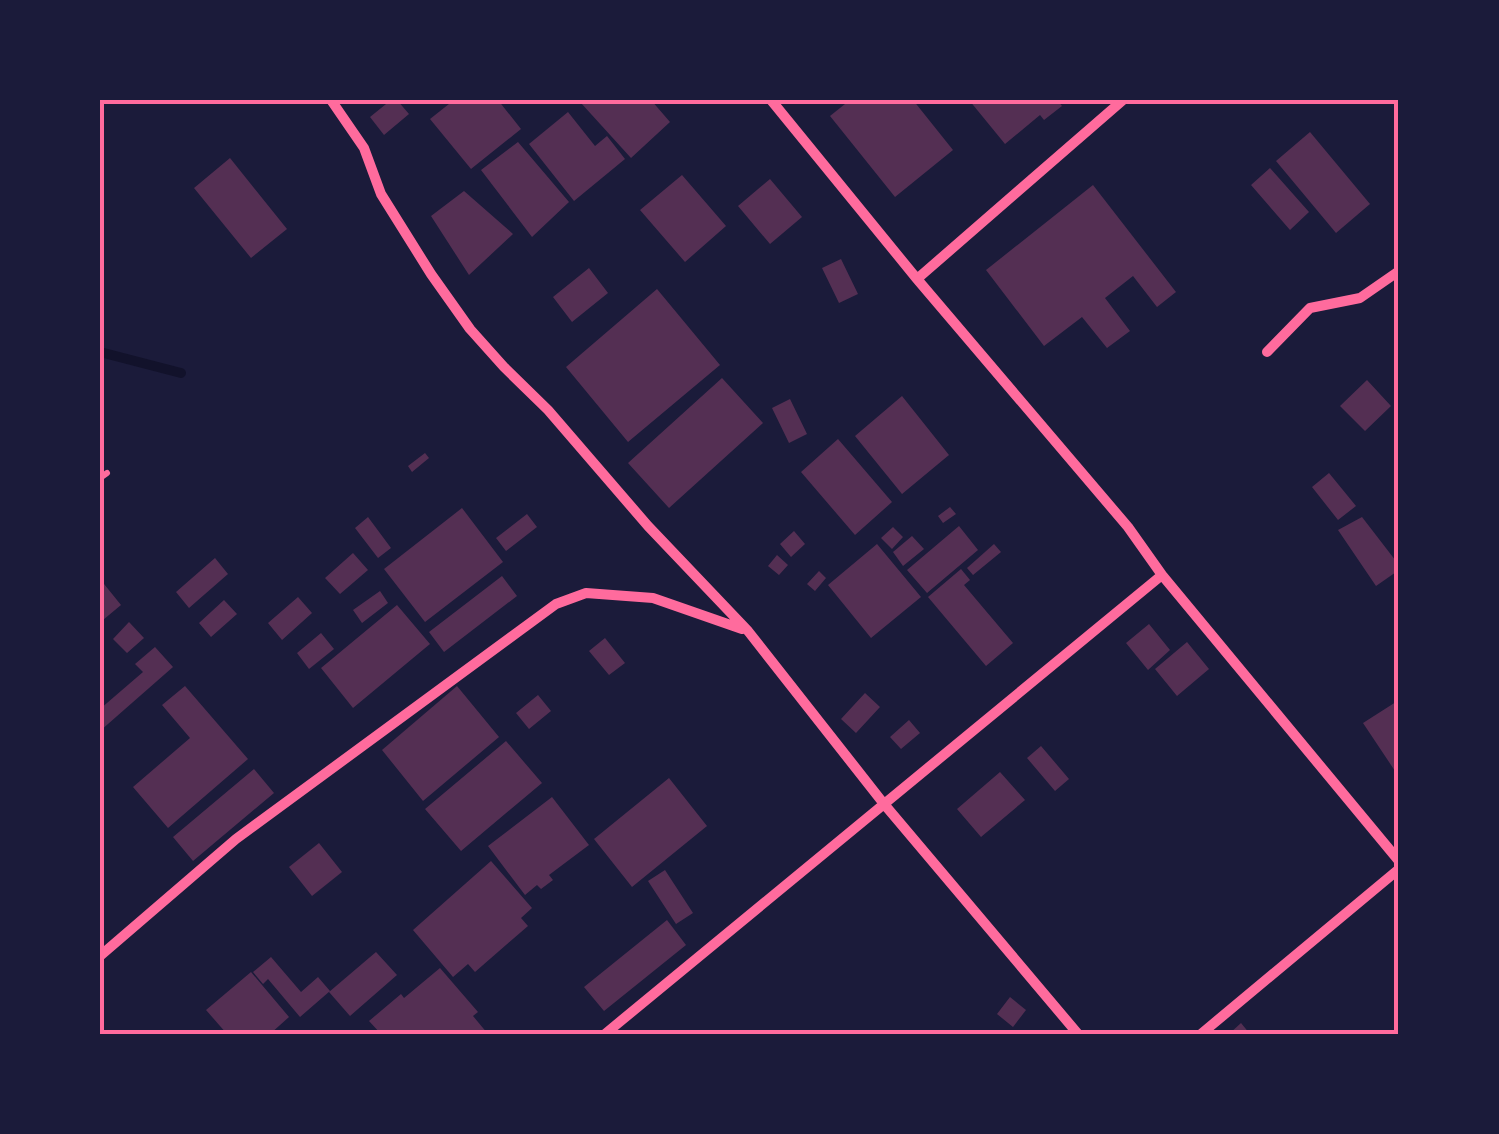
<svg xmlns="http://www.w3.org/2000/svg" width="1499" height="1134" font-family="Poppins,sans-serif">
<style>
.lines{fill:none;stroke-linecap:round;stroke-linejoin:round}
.stream{stroke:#12122b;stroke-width:10}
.building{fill:#542f53}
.path{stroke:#ff6b9d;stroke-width:6}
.minor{stroke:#ff6b9d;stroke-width:10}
.neatline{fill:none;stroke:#ff6b9d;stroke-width:4}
</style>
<rect width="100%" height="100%" fill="#1b1b3a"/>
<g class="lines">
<!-- stream -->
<path class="stream" d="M 100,352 L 181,373"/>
</g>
<!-- building -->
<path class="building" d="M 391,100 L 397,100 L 409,114 L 384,135 L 370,117 Z
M 454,100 L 498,100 L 521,129 L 471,169 L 430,119 Z
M 584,100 L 651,100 L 670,122 L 631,158 L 581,103 Z
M 850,100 L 913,100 L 953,150 L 895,197 L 830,116 Z
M 969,100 L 1057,100 L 1062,106 L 1044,120 L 1040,115 L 1005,144 Z
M 568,112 L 595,146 L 607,136 L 625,159 L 574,201 L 529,144 Z
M 1310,132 L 1370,204 L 1336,233 L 1276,161 Z
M 518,142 L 569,202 L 532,237 L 481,170 Z
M 230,158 L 287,229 L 251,258 L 194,188 Z
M 1270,168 L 1309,212 L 1290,230 L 1251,185 Z
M 682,175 L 726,226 L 685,262 L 640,210 Z
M 770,179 L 802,217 L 770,244 L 738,206 Z
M 1093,185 L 1176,292 L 1157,307 L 1133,276 L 1105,298 L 1130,331 L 1107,348 L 1082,317 L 1044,346 L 986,270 Z
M 464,191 L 513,234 L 469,275 L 431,216 Z
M 841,259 L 858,294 L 839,303 L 822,268 Z
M 589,268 L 608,293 L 572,322 L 553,297 Z
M 657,289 L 720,365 L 628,442 L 566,367 Z
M 722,378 L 763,423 L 669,508 L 628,463 Z
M 1367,380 L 1391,406 L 1365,431 L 1340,406 Z
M 902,396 L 949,455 L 902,494 L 855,436 Z
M 790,399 L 807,434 L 789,443 L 772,408 Z
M 838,439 L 892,502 L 855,535 L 801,472 Z
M 425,453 L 429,458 L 412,472 L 408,466 Z
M 1329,473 L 1356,506 L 1338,520 L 1312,487 Z
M 950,507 L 956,514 L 943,523 L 938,516 Z
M 462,508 L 503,562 L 425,622 L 384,569 Z
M 527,514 L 537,527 L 506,551 L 496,538 Z
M 368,517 L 391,548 L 378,558 L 355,528 Z
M 1362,517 L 1399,565 L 1399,570 L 1376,586 L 1338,530 Z
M 959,526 L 978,550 L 927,593 L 907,570 Z
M 893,527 L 903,537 L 892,549 L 881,538 Z
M 794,531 L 805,544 L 791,557 L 780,544 Z
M 912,536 L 924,549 L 903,566 L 893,552 Z
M 877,544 L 921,597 L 871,638 L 828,585 Z
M 994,544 L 1001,552 L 973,575 L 967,568 Z
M 353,553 L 368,570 L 340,594 L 325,578 Z
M 777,555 L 788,565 L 779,575 L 768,566 Z
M 215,558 L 228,574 L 189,608 L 176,592 Z
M 961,569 L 970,580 L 964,585 L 1013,643 L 986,666 L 928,597 Z
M 819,571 L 826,578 L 815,591 L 807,584 Z
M 502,576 L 517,596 L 444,652 L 429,632 Z
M 100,579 L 121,605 L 103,620 L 100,615 Z
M 380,591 L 388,603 L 362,623 L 353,610 Z
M 298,597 L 312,613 L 282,640 L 268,623 Z
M 224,600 L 237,614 L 211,637 L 199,623 Z
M 397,605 L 430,644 L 353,708 L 321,668 Z
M 129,622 L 144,638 L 127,653 L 113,639 Z
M 1149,624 L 1170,650 L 1148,670 L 1126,643 Z
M 321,633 L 334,649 L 309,669 L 297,653 Z
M 605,638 L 625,663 L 609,675 L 589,651 Z
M 1187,642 L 1209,669 L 1177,696 L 1155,669 Z
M 155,647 L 173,667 L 100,731 L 100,709 L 143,672 L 135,664 Z
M 185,686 L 248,759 L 168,828 L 133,787 L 190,738 L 162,705 Z
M 457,686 L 499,737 L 423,801 L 382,750 Z
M 865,693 L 880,707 L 856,733 L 841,719 Z
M 538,695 L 551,711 L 529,729 L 516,713 Z
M 1399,700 L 1399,768 L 1395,771 L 1363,723 Z
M 909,720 L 920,733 L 901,749 L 890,737 Z
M 506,741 L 542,783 L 461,851 L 425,809 Z
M 1041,746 L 1069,779 L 1055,791 L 1027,758 Z
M 254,769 L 274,793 L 193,861 L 173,837 Z
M 1000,772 L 1025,800 L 981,837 L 957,809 Z
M 669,778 L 707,826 L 632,887 L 594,839 Z
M 552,797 L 589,845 L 549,875 L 553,880 L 541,889 L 537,885 L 525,895 L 488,846 Z
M 319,843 L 342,872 L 312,896 L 289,867 Z
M 491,861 L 532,908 L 521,918 L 528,926 L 475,972 L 468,964 L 453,977 L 413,930 Z
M 665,870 L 693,913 L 676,924 L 648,881 Z
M 667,920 L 686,945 L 604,1011 L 584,987 Z
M 376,952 L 397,975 L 350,1016 L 329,992 Z
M 271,957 L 301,992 L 318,977 L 330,991 L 300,1017 L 268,979 L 263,984 L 253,972 Z
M 440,968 L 478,1012 L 473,1016 L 488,1034 L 381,1034 L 369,1021 L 401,994 L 404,998 Z
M 251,972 L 289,1017 L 270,1034 L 227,1034 L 206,1010 Z
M 1010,997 L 1026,1010 L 1013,1027 L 997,1014 Z
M 1241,1023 L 1250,1034 L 1229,1034 Z"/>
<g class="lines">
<!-- path -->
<path class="path" d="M 100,478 L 107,473"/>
<!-- minor -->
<path class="minor" d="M 331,100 L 364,148 L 381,194 L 431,274 L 470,329 L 504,367 L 548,410 L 648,526 L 748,631 L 884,804 L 1078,1034
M 771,100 L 917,279 L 1128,527 L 1162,575 L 1399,861
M 917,279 L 1123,100
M 1267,352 L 1310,308 L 1360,298 L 1399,271
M 100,956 L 236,839 L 556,604 L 586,593 L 653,598 L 742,629
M 605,1034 L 1162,575
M 1201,1034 L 1399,869"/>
</g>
<!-- border -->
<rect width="1499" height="1134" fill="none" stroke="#1b1b3a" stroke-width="205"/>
<rect x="102" y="102" width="1294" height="930" class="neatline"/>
</svg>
